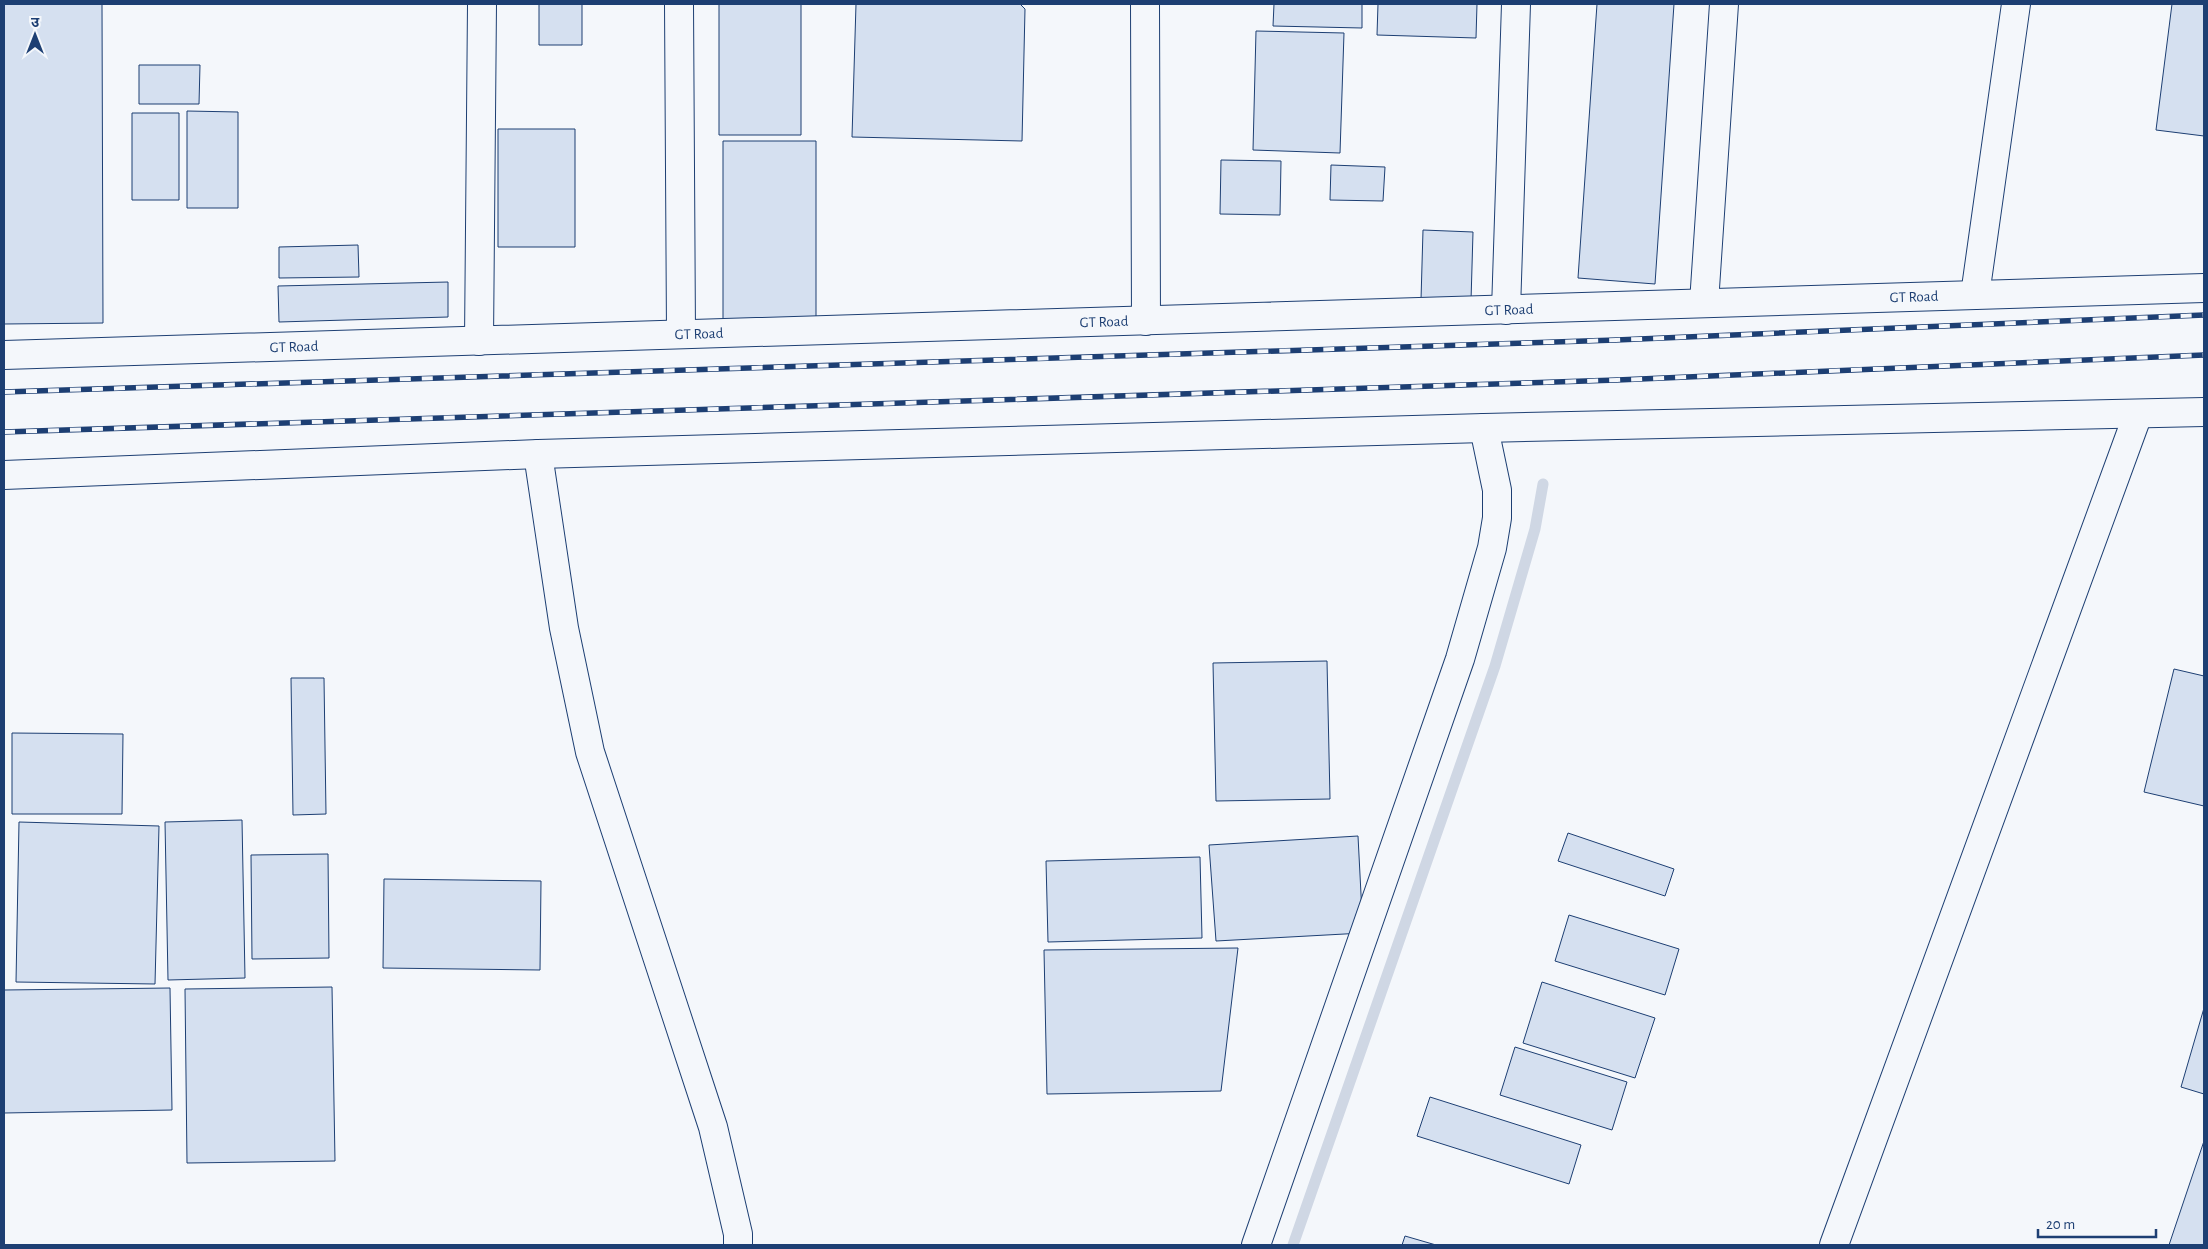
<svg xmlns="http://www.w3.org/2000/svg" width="2208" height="1249" font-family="'Alegreya Sans','Noto Sans Devanagari',sans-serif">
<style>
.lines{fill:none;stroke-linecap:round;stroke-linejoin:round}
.stream{stroke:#cfd7e4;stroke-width:11}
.building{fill:#d5e0f0;stroke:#1d3f73}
.minor-casing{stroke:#1d3f73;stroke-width:30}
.highway-casing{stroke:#1d3f73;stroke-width:30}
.minor{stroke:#f4f7fb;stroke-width:28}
.highway{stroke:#f4f7fb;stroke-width:28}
.rail-casing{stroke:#1d3f73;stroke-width:5.5}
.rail{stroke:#f4f7fb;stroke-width:4;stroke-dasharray:11;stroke-linecap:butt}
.labels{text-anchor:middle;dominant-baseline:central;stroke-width:4;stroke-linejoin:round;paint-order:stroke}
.street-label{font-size:15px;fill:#1d3f73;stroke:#f4f7fb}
</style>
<rect width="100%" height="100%" fill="#f4f7fb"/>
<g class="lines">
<!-- stream -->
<path class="stream" d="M 1293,1245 L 1495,666 L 1535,529 L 1543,484"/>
</g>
<!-- building -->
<path class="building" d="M 4,4 L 102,4 L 103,323 L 4,324 Z
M 539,4 L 582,4 L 582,45 L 539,45 Z
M 719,4 L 801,4 L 801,135 L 719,135 Z
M 856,4 L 1020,4 L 1025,9 L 1022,141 L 852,137 Z
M 1274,4 L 1362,4 L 1362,28 L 1273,26 Z
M 1378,4 L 1477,4 L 1476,38 L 1377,35 Z
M 1597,4 L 1674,4 L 1655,284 L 1578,278 Z
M 2172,4 L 2204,4 L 2204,136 L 2156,130 Z
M 1256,31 L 1344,33 L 1340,153 L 1253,150 Z
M 139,65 L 200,65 L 199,104 L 139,104 Z
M 187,111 L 238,112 L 238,208 L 187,208 Z
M 132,113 L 179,113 L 179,200 L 132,200 Z
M 498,129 L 575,129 L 575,247 L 498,247 Z
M 723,141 L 816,141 L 816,325 L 723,325 Z
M 1221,160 L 1281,161 L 1280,215 L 1220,214 Z
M 1331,165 L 1385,167 L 1383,201 L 1330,200 Z
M 1423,230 L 1473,232 L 1471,301 L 1421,300 Z
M 358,245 L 359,277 L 279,278 L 279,247 Z
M 448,282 L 448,317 L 279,322 L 278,286 Z
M 1327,661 L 1330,799 L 1216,801 L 1213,663 Z
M 2174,669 L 2204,676 L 2204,806 L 2144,792 Z
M 291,678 L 324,678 L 326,814 L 293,815 Z
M 12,733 L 123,734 L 122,814 L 12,814 Z
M 242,820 L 245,978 L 168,980 L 165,822 Z
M 19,822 L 159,826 L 155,984 L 16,982 Z
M 1568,833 L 1674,869 L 1665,896 L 1558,861 Z
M 1358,836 L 1363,933 L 1216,941 L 1209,845 Z
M 328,854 L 329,958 L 252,959 L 251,855 Z
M 1200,857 L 1202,938 L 1048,942 L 1046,861 Z
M 384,879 L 541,881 L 540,970 L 383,968 Z
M 1569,915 L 1679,949 L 1665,995 L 1555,961 Z
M 1238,948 L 1221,1091 L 1047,1094 L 1044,950 Z
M 1542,982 L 1655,1018 L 1635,1078 L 1523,1043 Z
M 332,987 L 335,1161 L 187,1163 L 185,989 Z
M 170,988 L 172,1110 L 4,1113 L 4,990 Z
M 2204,1008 L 2204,1094 L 2181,1087 Z
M 1515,1047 L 1627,1082 L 1612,1130 L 1500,1095 Z
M 1430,1097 L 1581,1145 L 1569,1184 L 1417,1136 Z
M 2204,1141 L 2204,1245 L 2169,1245 Z
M 1405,1236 L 1436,1245 L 1402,1245 Z"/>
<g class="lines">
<defs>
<path id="minor" d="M 679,4 L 681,334
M 1145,4 L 1146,321
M 1975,295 L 2016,4
M 1704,303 L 1724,4
M 1506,310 L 1516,4
M 479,341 L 482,4
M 538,454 L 564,628 L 590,752 L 713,1127 L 738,1234 L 738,1245
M 1256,1245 L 1460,659 L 1492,548 L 1497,518 L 1497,490 L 1484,428
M 1834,1245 L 2138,414"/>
<path id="highway" d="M 4,355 L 2204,288
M 4,475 L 538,454 L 1484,428 L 2204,412"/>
</defs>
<!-- minor casing -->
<use href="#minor" class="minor-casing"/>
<!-- highway casing -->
<use href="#highway" class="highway-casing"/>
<!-- minor -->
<use href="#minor" class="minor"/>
<!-- highway -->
<use href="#highway" class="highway"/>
<defs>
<path id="rail" d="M 4,392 L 1616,340 L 2204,315
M 4,432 L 1617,380 L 2204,355"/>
</defs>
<!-- rail casing -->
<use href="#rail" class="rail-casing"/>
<!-- rail -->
<use href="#rail" class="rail"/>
</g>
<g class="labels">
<!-- street labels -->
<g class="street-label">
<text transform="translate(1914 297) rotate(-2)">GT Road</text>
<text transform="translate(1509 310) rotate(-2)">GT Road</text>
<text transform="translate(1104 322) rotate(-2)">GT Road</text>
<text transform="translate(699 334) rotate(-2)">GT Road</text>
<text transform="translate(294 347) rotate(-2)">GT Road</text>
</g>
</g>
<!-- border -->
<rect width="2208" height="1249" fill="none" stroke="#1d3f73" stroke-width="10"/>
<!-- north arrow -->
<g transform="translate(35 35)" stroke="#f4f7fb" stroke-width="4" paint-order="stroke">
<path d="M0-4L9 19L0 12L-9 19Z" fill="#1d3f73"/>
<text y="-8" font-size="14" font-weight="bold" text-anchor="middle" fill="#1d3f73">उ</text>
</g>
<!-- scale -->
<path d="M2038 1229v8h118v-8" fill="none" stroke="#1d3f73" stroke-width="2.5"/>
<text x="2046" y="1229" font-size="15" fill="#1d3f73" stroke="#f4f7fb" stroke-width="4" paint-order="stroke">20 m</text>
</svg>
